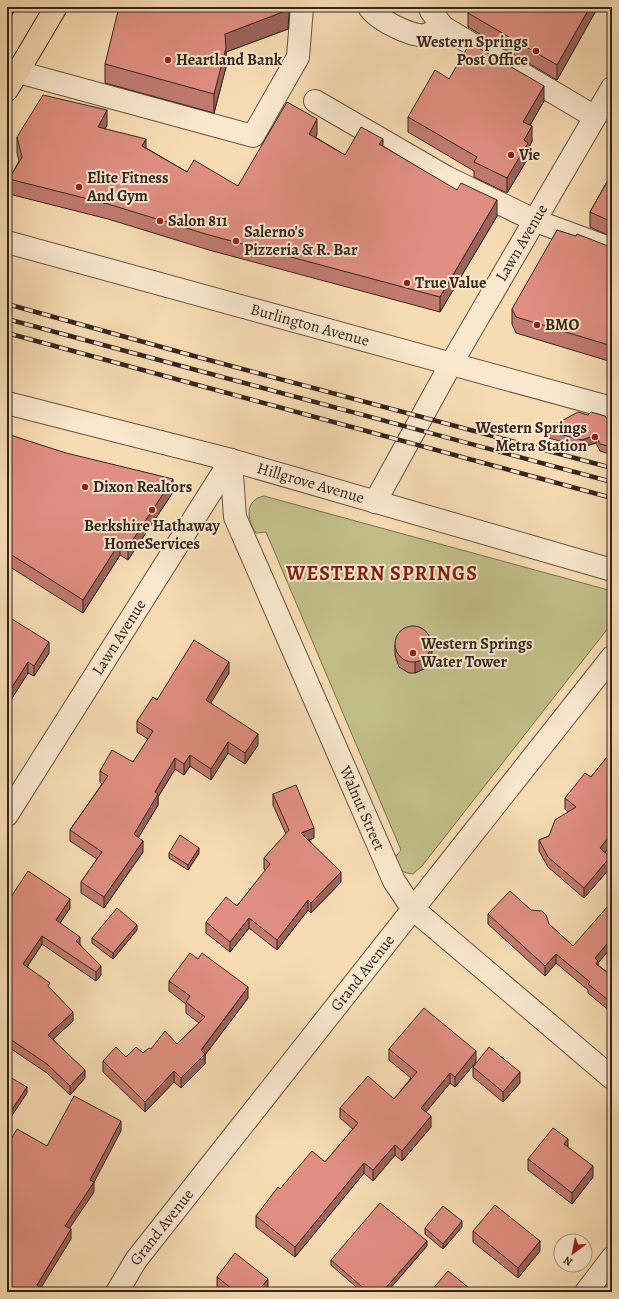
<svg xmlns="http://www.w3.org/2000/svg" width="619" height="1299" font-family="Alegreya,serif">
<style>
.green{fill:#c1bf89;stroke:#7b7254}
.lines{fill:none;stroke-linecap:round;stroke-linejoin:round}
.minor-casing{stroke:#665343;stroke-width:24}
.major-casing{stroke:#35251e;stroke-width:24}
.minor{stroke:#fae8ce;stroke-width:22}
.major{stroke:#f7dcb3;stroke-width:22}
.rail-casing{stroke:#35251e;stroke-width:4.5}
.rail{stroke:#fae8ce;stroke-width:3;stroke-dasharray:9;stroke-linecap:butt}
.wall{fill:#c17b70;stroke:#35251e}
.shaded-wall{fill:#9d645b;stroke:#35251e}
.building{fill:#e08f82;stroke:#35251e}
.poi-dot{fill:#8f2418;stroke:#fae8ce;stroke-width:1.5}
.labels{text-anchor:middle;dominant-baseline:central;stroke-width:4;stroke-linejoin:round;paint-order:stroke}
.poi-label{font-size:16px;font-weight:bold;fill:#35251e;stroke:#fae8ce;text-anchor:start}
.street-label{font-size:16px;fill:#35251e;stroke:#fae8ce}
.district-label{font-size:20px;font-weight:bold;letter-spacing:1px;fill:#7a1f14;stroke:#fae8ce}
</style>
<rect width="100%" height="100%" fill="#f7dcb3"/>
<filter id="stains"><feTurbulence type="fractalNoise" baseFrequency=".005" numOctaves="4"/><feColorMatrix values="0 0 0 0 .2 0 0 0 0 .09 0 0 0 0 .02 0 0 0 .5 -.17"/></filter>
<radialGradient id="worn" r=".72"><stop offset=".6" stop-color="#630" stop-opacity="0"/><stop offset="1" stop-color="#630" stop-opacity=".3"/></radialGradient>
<!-- green -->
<path class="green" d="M 264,496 L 612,591 L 612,623 L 422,866 L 413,874 C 402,873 399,869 394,859 L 401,850 L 266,532 L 256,533 C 247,520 244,500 264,496 Z"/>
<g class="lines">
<defs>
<g id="minor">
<path d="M 369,7 C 376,19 411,37 425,35 C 431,33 437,29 443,27"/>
<path d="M 430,7 L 431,11 L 443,27 L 595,117"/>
<path d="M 18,72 L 253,136 L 298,57 L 302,7"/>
<path d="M 315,101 L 446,177 L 536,221 L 612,249"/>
<path id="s1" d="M 7,242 L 612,408"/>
<path id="s2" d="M 7,403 L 231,460 L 612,570"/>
<path id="s3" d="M 231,460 L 235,517 L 394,881 L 412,908 L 612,1078"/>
<path id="s4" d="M 375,502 L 451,364 L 612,88"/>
<path id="s5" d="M 7,815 L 231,460"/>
<path id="s6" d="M 117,1292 L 136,1260 L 612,657"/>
<path d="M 586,1292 L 612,1258"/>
</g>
<path id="major" d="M 7,90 L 56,7"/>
</defs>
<!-- minor casing -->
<use href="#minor" class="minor-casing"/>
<!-- major casing -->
<use href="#major" class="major-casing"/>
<!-- minor -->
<use href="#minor" class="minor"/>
<!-- major -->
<use href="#major" class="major"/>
<defs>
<path id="rail" d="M 7,304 L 194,356 L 612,468
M 7,319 L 612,482
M 7,333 L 612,498"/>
</defs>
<!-- rail casing -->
<use href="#rail" class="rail-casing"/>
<!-- rail -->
<use href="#rail" class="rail"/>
</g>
<!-- wall -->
<path class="wall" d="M 289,7 L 288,29 L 226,52 L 226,67 L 214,113 L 105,83 L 105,64 Z
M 598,7 L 557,80 L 468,27 L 468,13 Z
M 449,79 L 544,101 L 530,125 L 532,141 L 528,149 L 528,158 L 507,193 L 474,177 L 474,171 L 408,132 L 408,117 Z
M 107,125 L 105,129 L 146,148 L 187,172 L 238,186 L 317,135 L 315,137 L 345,155 L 383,146 L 497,216 L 440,312 L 209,250 L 108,219 L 9,194 L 9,179 L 19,161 L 17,153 L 17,137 Z
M 612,173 L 612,237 L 590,227 L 590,212 Z
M 608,246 L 612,246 L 612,362 L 516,333 L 512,324 L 512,309 Z
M 607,419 L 612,421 L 612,455 L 600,451 L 596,443 L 582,447 L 545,437 L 545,430 Z
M 7,434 L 173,492 L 128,560 L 120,555 L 83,613 L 7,565 Z
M 7,616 L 49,653 L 34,676 L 28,673 L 7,706 Z
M 395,645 L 432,657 L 426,668 L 415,673 L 409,673 L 399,667 L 395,655 Z
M 229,673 L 210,703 L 258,745 L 245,764 L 228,753 L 211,780 L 190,766 L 184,775 L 175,769 L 158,797 L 158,805 L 138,838 L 143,852 L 104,908 L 81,893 L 81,882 L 97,859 L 70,841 L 70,830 L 102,784 L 100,782 L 100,771 L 133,762 L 148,739 L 137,732 L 137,721 L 157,700 Z
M 612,751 L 612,843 L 605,853 L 610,868 L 584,898 L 548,867 L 539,851 L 539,840 L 549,836 L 568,812 L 565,809 L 565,798 L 591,777 Z
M 273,794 L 314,838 L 309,840 L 341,882 L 311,913 L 308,910 L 277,950 L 249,928 L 230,952 L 206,933 L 206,922 L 237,906 L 266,870 L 264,869 L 264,858 L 286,834 L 273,805 Z
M 169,853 L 199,853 L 188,870 L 169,858 Z
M 7,903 L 70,908 L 60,923 L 80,944 L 101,975 L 96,981 L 42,944 L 27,967 L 50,988 L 73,1021 L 53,1039 L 85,1078 L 70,1095 L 47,1073 L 7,1046 Z
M 531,910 L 549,924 L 573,946 L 598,963 L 598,965 L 612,976 L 612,1013 L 588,993 L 588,990 L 556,963 L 545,976 L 488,924 L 488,914 Z
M 137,930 L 113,959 L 92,943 L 92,938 Z
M 169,981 L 248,998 L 205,1055 L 205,1064 L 181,1088 L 174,1082 L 145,1112 L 103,1072 L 103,1061 L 143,1053 L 151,1049 L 177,1044 L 199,1023 L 186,1013 L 186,1004 L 169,991 Z
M 389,1049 L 476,1062 L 455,1087 L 450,1083 L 426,1112 L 431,1127 L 402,1161 L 395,1155 L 373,1181 L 364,1173 L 295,1257 L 256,1227 L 256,1216 L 280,1189 L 325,1162 L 353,1129 L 340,1118 L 340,1108 L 394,1099 L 411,1078 L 389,1060 Z
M 473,1067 L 520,1083 L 503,1102 L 473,1077 Z
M 528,1159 L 593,1177 L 572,1204 L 528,1170 Z
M 462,1227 L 443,1249 L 425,1234 L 425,1228 Z
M 473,1231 L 540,1251 L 518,1278 L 473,1242 Z
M 427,1246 L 387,1292 L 362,1292 L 331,1265 L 331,1260 Z
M 217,1277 L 268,1290 L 266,1292 L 223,1292 L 217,1287 Z"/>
<!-- shaded-wall -->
<path class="shaded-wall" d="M 7,7 L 16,7 L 16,8 L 7,24 Z
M 288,7 L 289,7 L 289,13 L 288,29 L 226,52 L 226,67 L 214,113 L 214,94 L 225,34 Z
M 590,7 L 598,7 L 557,80 L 557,65 Z
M 544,86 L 544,101 L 523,137 L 523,122 Z
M 107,110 L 107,125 L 98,142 L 98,127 Z
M 317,119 L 317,135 L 309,149 L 309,134 Z
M 532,126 L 532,141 L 528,149 L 528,158 L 507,193 L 507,178 L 524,140 Z
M 146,139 L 146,155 L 142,146 Z
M 383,139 L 383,155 L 379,144 Z
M 497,200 L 497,216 L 440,312 L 440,297 Z
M 596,435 L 596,443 L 582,447 L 582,440 Z
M 173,479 L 173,492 L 128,560 L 128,547 Z
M 120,542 L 120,555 L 83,613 L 83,600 Z
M 49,642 L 49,653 L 34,676 L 34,666 Z
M 432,647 L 432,657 L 426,668 L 415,673 L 415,663 Z
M 28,662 L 28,673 L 7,706 L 7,695 Z
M 229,662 L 229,673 L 206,711 L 206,700 Z
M 258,734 L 258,745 L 245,764 L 245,753 Z
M 228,742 L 228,753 L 211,780 L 211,769 Z
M 190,755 L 190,766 L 184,775 L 184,764 Z
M 175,758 L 175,769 L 158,797 L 158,805 L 134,845 L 134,834 L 155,792 Z
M 314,828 L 314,838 L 301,843 L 301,833 Z
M 612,833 L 612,843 L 600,859 L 600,848 Z
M 143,841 L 143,852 L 104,908 L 104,897 Z
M 199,848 L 199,853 L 188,870 L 188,865 Z
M 610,857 L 610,868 L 584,898 L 584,888 Z
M 341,872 L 341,882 L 311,913 L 311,903 Z
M 70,899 L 70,908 L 56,929 L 56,920 Z
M 308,900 L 308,910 L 277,950 L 277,940 Z
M 249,918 L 249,928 L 230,952 L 230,942 Z
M 137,925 L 137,930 L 113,959 L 113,953 Z
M 42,936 L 42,944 L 23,973 L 23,964 Z
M 80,937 L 80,945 L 76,941 Z
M 612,938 L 612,947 L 598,963 L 598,970 L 596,973 L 595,958 Z
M 556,954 L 556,963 L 545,976 L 545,966 Z
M 101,966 L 101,975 L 96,981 L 96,972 Z
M 248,987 L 248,998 L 205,1055 L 205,1064 L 181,1088 L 181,1078 Z
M 73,1012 L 73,1021 L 48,1044 L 48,1035 Z
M 476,1051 L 476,1062 L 455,1087 L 455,1077 Z
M 85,1070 L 85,1078 L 70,1095 L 70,1086 Z
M 174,1071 L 174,1082 L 145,1112 L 145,1102 Z
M 520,1072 L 520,1083 L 503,1102 L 503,1092 Z
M 450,1073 L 450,1083 L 421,1118 L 421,1108 Z
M 27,1087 L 27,1093 L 7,1123 L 7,1117 Z
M 431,1116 L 431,1127 L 402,1161 L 402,1151 Z
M 9,1121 L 9,1126 L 7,1129 L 7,1124 Z
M 121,1121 L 121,1131 L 92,1186 L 94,1182 L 94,1192 L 65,1235 L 65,1226 Z
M 568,1139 L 568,1150 L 564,1144 Z
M 395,1145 L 395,1155 L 373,1181 L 373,1170 Z
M 364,1163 L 364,1173 L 295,1257 L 295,1247 Z
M 593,1166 L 593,1177 L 572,1204 L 572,1193 Z
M 462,1221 L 462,1227 L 443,1249 L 443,1244 Z
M 71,1229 L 71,1239 L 39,1291 L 39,1292 L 36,1292 L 37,1285 Z
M 427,1241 L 427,1246 L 387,1292 L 382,1292 Z
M 540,1241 L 540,1251 L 518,1278 L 518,1268 Z
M 268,1279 L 268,1290 L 266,1292 L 257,1292 Z"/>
<!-- building -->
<path class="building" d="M 119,7 L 288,7 L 288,10 L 225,34 L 226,48 L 214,94 L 105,64 Z
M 471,7 L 590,7 L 557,65 L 468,13 Z
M 470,43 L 544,86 L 523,122 L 532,126 L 524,140 L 528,143 L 507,178 L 474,162 L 477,157 L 408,117 L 435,70 L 449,79 Z
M 43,95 L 107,110 L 98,127 L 146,139 L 142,146 L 187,172 L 194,160 L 238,186 L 287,102 L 317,119 L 309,134 L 345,155 L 361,127 L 383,139 L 379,144 L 457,190 L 461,183 L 497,200 L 440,297 L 209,235 L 108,204 L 9,179 L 22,157 L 17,137 Z
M 612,173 L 612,222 L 590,212 Z
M 557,230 L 576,236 L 577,234 L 608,246 L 612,246 L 612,346 L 516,317 L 512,309 Z
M 578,412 L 588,415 L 591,412 L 605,416 L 607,419 L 612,421 L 612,447 L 600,444 L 596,435 L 582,440 L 545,430 Z
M 7,434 L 66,453 L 173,479 L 128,547 L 120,542 L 83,600 L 7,552 L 7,553 Z
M 7,616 L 49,642 L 34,666 L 28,662 L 7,695 Z
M395 644a18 18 0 1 1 36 0a18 18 0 1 1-36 0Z
M 194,640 L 229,662 L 206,700 L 258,734 L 245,753 L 228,742 L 211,769 L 190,755 L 184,764 L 175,758 L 155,792 L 158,794 L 134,834 L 143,841 L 104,897 L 81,882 L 102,852 L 70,830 L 108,776 L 100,771 L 112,750 L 133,762 L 153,731 L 137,721 L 153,697 L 157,700 Z
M 612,751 L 612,833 L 600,848 L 610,857 L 584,888 L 548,857 L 539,840 L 549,836 L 555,820 L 576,807 L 565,798 L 585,773 L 591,777 Z
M 296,785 L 314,828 L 301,833 L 341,872 L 311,903 L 308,900 L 277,940 L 249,918 L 230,942 L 206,922 L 226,897 L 237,906 L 270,864 L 264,858 L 289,830 L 273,794 Z
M 180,835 L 199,848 L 188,865 L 169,853 Z
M 28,871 L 70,899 L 56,920 L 80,937 L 76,941 L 101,966 L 96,972 L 42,936 L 23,964 L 50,983 L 48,986 L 73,1012 L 48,1035 L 85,1070 L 70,1086 L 47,1064 L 7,1037 L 7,903 Z
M 510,891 L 531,910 L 542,911 L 546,915 L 549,924 L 573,946 L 608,906 L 612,910 L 612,938 L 595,958 L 598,961 L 596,964 L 612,976 L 612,1003 L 588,984 L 590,982 L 556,954 L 545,966 L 488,914 Z
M 117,908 L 137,925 L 113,953 L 92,938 Z
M 190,953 L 198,959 L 202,953 L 248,987 L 201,1050 L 205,1054 L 181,1078 L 174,1071 L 145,1102 L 103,1061 L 116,1047 L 126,1057 L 136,1047 L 143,1053 L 149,1048 L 151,1049 L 165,1031 L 177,1044 L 205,1017 L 186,1002 L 190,996 L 169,981 Z
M 424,1008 L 476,1051 L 455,1077 L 450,1073 L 421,1108 L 431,1116 L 402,1151 L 395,1145 L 373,1170 L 364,1163 L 295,1247 L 256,1216 L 278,1187 L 280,1189 L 312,1151 L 325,1162 L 358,1123 L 340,1108 L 368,1076 L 394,1099 L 417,1072 L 389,1049 Z
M 489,1047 L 520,1072 L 503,1092 L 473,1067 Z
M 8,1076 L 27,1087 L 7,1117 L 7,1079 Z
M 74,1096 L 121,1121 L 90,1180 L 94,1182 L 65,1226 L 71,1229 L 37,1285 L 39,1287 L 36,1292 L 7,1292 L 7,1146 L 17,1129 L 47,1146 Z
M 553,1128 L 568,1139 L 564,1144 L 593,1166 L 572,1193 L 528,1159 Z
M 380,1203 L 427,1241 L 382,1292 L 368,1292 L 331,1260 Z
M 495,1205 L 540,1241 L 518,1268 L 473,1231 Z
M 443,1206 L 462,1221 L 443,1244 L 425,1228 Z
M 235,1253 L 268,1279 L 257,1292 L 228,1292 L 231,1288 L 217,1277 Z
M 448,1271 L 474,1292 L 430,1292 Z"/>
<!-- markers -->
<g class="poi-dot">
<circle cx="536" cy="51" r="4"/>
<circle cx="168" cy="60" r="4"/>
<circle cx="511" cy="155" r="4"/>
<circle cx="79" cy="187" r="4"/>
<circle cx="160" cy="221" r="4"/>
<circle cx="236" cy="241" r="4"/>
<circle cx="407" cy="283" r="4"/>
<circle cx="537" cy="325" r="4"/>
<circle cx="595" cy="437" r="4"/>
<circle cx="85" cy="487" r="4"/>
<circle cx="152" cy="510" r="4"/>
<circle cx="413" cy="653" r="4"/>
</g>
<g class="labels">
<!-- poi labels -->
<g class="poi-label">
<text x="528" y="42" text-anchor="end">Western Springs<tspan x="528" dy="18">Post Office</tspan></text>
<text x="176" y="60">Heartland Bank</text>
<text x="519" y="155">Vie</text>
<text x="87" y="178">Elite Fitness<tspan x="87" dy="18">And Gym</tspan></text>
<text x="168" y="221">Salon 811</text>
<text x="244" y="232">Salerno's<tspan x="244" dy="18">Pizzeria &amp; R. Bar</tspan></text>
<text x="415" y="283">True Value</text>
<text x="545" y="325">BMO</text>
<text x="587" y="428" text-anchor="end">Western Springs<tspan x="587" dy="18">Metra Station</tspan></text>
<text x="93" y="487">Dixon Realtors</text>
<text x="152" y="526" text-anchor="middle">Berkshire Hathaway<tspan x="152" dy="18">HomeServices</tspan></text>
<text x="421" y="644">Western Springs<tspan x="421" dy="18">Water Tower</tspan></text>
</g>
<!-- street labels -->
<g class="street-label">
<text stroke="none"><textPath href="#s4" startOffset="298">Lawn Avenue</textPath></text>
<text stroke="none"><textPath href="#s1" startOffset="314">Burlington Avenue</textPath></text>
<text stroke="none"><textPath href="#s2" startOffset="314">Hillgrove Avenue</textPath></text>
<text stroke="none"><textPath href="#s5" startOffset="210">Lawn Avenue</textPath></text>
<text stroke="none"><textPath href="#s3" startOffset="375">Walnut Street</textPath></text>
<text stroke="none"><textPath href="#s6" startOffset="403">Grand Avenue</textPath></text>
<text stroke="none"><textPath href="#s6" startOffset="79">Grand Avenue</textPath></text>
</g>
<!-- district labels -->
<g class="district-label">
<text x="382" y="573">WESTERN SPRINGS</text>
</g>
</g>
<!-- margin -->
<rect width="619" height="1299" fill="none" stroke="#f7dcb3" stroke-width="24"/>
<rect x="8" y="8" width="603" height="1283" fill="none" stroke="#35251e" stroke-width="2"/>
<rect x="12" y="12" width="595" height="1275" fill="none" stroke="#35251e"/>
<!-- north arrow -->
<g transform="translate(573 1253) rotate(212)"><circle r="19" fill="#fae8ce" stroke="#ab9a88"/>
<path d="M0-3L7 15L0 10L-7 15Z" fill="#8f2418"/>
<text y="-6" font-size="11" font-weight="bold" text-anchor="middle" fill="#35251e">N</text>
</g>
<rect width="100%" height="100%" filter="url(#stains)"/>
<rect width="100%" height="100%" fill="url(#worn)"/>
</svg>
